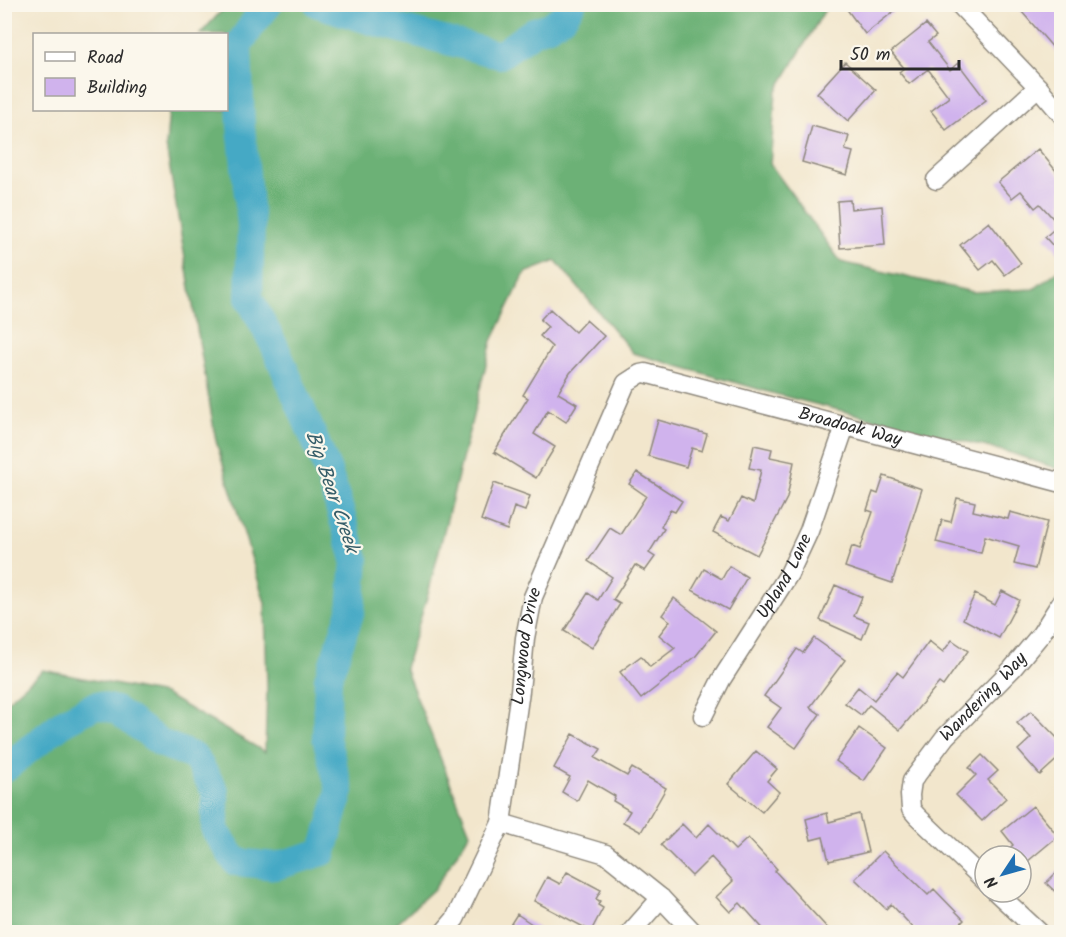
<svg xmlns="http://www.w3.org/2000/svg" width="1066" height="937" font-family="Kalam,sans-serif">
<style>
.forest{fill:#6cb176;stroke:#4c6e50;stroke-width:1.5}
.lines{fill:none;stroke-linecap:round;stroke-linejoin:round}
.river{stroke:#45a9c5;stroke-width:28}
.building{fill:#d0b3ed}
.street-casing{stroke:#8e887c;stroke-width:21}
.street{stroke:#fff;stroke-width:18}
.labels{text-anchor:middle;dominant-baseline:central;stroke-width:4.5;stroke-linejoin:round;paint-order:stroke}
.street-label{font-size:18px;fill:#2b2b2b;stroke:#fbf7ec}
.water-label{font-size:20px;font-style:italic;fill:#355d69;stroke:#fbf7ec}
</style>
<rect width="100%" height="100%" fill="#fbf7ec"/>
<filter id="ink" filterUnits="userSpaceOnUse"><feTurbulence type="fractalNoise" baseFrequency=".0167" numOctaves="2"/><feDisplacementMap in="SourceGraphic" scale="12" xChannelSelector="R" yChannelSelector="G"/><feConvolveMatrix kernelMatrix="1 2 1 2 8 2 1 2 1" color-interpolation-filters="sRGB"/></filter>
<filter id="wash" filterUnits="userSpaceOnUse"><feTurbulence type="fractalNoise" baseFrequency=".008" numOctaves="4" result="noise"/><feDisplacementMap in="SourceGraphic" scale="24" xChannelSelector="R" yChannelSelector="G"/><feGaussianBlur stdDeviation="1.35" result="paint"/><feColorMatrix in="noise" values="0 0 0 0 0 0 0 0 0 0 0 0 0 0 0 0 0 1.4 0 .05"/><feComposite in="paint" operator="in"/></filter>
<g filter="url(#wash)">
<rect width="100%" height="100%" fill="#f2e6cc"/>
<!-- forest -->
<path class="forest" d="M 228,4 L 829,5 L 826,8 L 776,92 L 770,164 L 841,262 L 973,292 L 1034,289 L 1059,270 L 1062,273 L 1061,470 L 1011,453 L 779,395 L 633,353 L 556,261 L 525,273 L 492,341 L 428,594 L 405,668 L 470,833 L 435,888 L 387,932 L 5,932 L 5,703 L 43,670 L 164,694 L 265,752 L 267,689 L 265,603 L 216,441 L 166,146 L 169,110 L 226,110 L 226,34 L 200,34 Z"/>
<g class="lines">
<!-- river -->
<path class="river" d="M 318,4 L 371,21 L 500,55 L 534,31 L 549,26 L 563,17 L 572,4
M 4,769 L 65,721 L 96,705 L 116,710 L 161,743 L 195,757 L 215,791 L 215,830 L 236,862 L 276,866 L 323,852 L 340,791 L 326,738 L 328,678 L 351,611 L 355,559 L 328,471 L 275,347 L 249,298 L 251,225 L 241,126 L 238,46 L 255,21 L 269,4"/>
</g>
<g id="blocks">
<!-- building -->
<path class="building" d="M 843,4 L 903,4 L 865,34 Z
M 1015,4 L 1062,4 L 1062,58 Z
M 926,24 L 936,36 L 928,42 L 950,70 L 958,63 L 986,100 L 946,130 L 931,111 L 949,97 L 928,69 L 909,84 L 899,72 L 904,68 L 891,52 Z
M 845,62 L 876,90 L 848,121 L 817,93 Z
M 812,126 L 849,136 L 845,150 L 853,152 L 847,175 L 802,162 Z
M 1038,149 L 1062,178 L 1062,256 L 1045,237 L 1059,225 L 1040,204 L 1035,208 L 1021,191 L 1012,198 L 998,182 Z
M 850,200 L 851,209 L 882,206 L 885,245 L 840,248 L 837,201 Z
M 989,222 L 1021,263 L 1005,275 L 993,260 L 980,270 L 960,245 Z
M 550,309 L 575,332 L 586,320 L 604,336 L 570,373 L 558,393 L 577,404 L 566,422 L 548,410 L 534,434 L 555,447 L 536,478 L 494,452 L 528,398 L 523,395 L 552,347 L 540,336 L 548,327 L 540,320 Z
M 658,420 L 707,434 L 702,451 L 692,448 L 686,467 L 648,456 Z
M 754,445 L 772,449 L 770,457 L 794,462 L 787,498 L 757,555 L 713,532 L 721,517 L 729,521 L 741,498 L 753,504 L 761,470 L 749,468 Z
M 637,472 L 682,501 L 675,512 L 670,510 L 661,527 L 664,529 L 649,553 L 655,557 L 645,571 L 635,565 L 613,600 L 620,604 L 592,648 L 564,631 L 588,593 L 598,600 L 612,577 L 588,561 L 610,528 L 621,535 L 646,496 L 629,484 Z
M 884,476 L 922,489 L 892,583 L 845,567 L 852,546 L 860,549 L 873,512 L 867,510 L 873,492 L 878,494 Z
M 494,483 L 530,496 L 525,511 L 514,507 L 507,530 L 481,520 Z
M 957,498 L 975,502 L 973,511 L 1008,519 L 1010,512 L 1047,522 L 1035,569 L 1014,564 L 1019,546 L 985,536 L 981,553 L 936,542 L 942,520 L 951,522 Z
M 729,566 L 747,577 L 728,610 L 692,590 L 704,569 L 722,579 Z
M 835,585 L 862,597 L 854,616 L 869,622 L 862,639 L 820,620 Z
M 1002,591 L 1019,600 L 999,638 L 963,619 L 975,594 L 995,605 Z
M 674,598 L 716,631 L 695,657 L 641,699 L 620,672 L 641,656 L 650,667 L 675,648 L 659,635 L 670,621 L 662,615 Z
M 814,638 L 845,660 L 810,707 L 820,714 L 796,748 L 767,727 L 781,708 L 764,696 L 797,649 L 803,653 Z
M 952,640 L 968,651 L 943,686 L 939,683 L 900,730 L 869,705 L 861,715 L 845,703 L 858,687 L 874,700 L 897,672 L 903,677 L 929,641 L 943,652 Z
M 1031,711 L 1062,743 L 1062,755 L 1040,775 L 1018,750 L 1031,738 L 1017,723 Z
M 859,728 L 887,748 L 864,781 L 836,761 Z
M 573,734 L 601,749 L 595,758 L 627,776 L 632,768 L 666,788 L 641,832 L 623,822 L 630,811 L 613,801 L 615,796 L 588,780 L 577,801 L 562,792 L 570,777 L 554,768 Z
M 756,751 L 777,769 L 767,781 L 779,792 L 762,812 L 728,784 Z
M 982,755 L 998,771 L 988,780 L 1006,798 L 982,821 L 956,795 L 976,775 L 969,768 Z
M 1033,806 L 1058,836 L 1021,867 L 1021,856 L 1015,856 L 1009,849 L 1013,845 L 1002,831 Z
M 827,813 L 829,822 L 859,814 L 868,852 L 829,861 L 823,837 L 811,840 L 806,819 Z
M 682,824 L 696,838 L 709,824 L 735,850 L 748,838 L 777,869 L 775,871 L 832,933 L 767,933 L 740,903 L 730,912 L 716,897 L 733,881 L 711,857 L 692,876 L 661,845 Z
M 883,851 L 928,895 L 934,889 L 964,920 L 951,933 L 918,933 L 891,904 L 886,909 L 855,879 Z
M 1062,867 L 1062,898 L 1046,883 Z
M 567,872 L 601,890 L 596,899 L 600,901 L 598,905 L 603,908 L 591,931 L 534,901 L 547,877 L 560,884 Z
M 517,914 L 545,933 L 505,933 Z"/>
</g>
</g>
<g filter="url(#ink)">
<use href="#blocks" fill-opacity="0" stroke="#8e887c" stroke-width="1.5"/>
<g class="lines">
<defs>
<g id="street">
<path d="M 959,4 L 1038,87 L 1062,115"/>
<path d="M 936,180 L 1038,87"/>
<path id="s1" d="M 703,716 L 721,680 L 789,574 L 809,531 L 845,426"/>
<path d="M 501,823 L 606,854 L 661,898 L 693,932"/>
<path id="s2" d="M 985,881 L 917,816 L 911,809 L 910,795 L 912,781 L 945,737 L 1012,669 L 1041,634 L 1062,601"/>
<path d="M 996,892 L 1039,932"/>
<path id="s3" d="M 444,932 L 455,919 L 501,823 L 520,691 L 525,638 L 533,597 L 626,383 L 640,374 L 645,373 L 1062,483"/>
<path d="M 631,932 L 661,898"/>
</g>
</defs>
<!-- street casing -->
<use href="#street" class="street-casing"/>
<!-- street -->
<use href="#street" class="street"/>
</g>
</g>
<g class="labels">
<!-- street labels -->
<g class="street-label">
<text stroke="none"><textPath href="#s3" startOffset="819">Broadoak Way</textPath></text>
<text stroke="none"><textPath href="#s1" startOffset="162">Upland Lane</textPath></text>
<text stroke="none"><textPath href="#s3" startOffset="302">Longwood Drive</textPath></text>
<text stroke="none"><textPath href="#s2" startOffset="242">Wandering Way</textPath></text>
</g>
<!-- water labels -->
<g class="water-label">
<text transform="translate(331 492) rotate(71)">Big Bear Creek</text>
</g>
</g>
<!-- margin -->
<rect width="1066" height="937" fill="none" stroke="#fbf7ec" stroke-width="24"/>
<!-- legend -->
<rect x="33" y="33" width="195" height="78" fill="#fbf7ec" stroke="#a8a59f" stroke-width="1.5"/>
<rect x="45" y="52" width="30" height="9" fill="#ffffff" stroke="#a8a59f" stroke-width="1.5"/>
<text x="87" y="63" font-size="18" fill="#2b2b2b">Road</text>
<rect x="45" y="78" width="30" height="18" fill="#d0b3ed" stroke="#a8a59f" stroke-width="1.5"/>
<text x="87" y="93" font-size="18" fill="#2b2b2b">Building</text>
<!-- north arrow -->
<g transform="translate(1003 874) rotate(234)"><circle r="28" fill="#fbf7ec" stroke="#a8a59f" stroke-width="1.5"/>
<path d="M0-4.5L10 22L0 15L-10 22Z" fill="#1f6fb2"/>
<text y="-9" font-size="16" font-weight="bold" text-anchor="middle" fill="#2b2b2b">N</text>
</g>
<!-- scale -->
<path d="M841 60v9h118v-9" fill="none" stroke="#2b2b2b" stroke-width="3"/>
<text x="850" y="60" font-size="18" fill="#2b2b2b" stroke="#fbf7ec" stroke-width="4.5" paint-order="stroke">50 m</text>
</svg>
